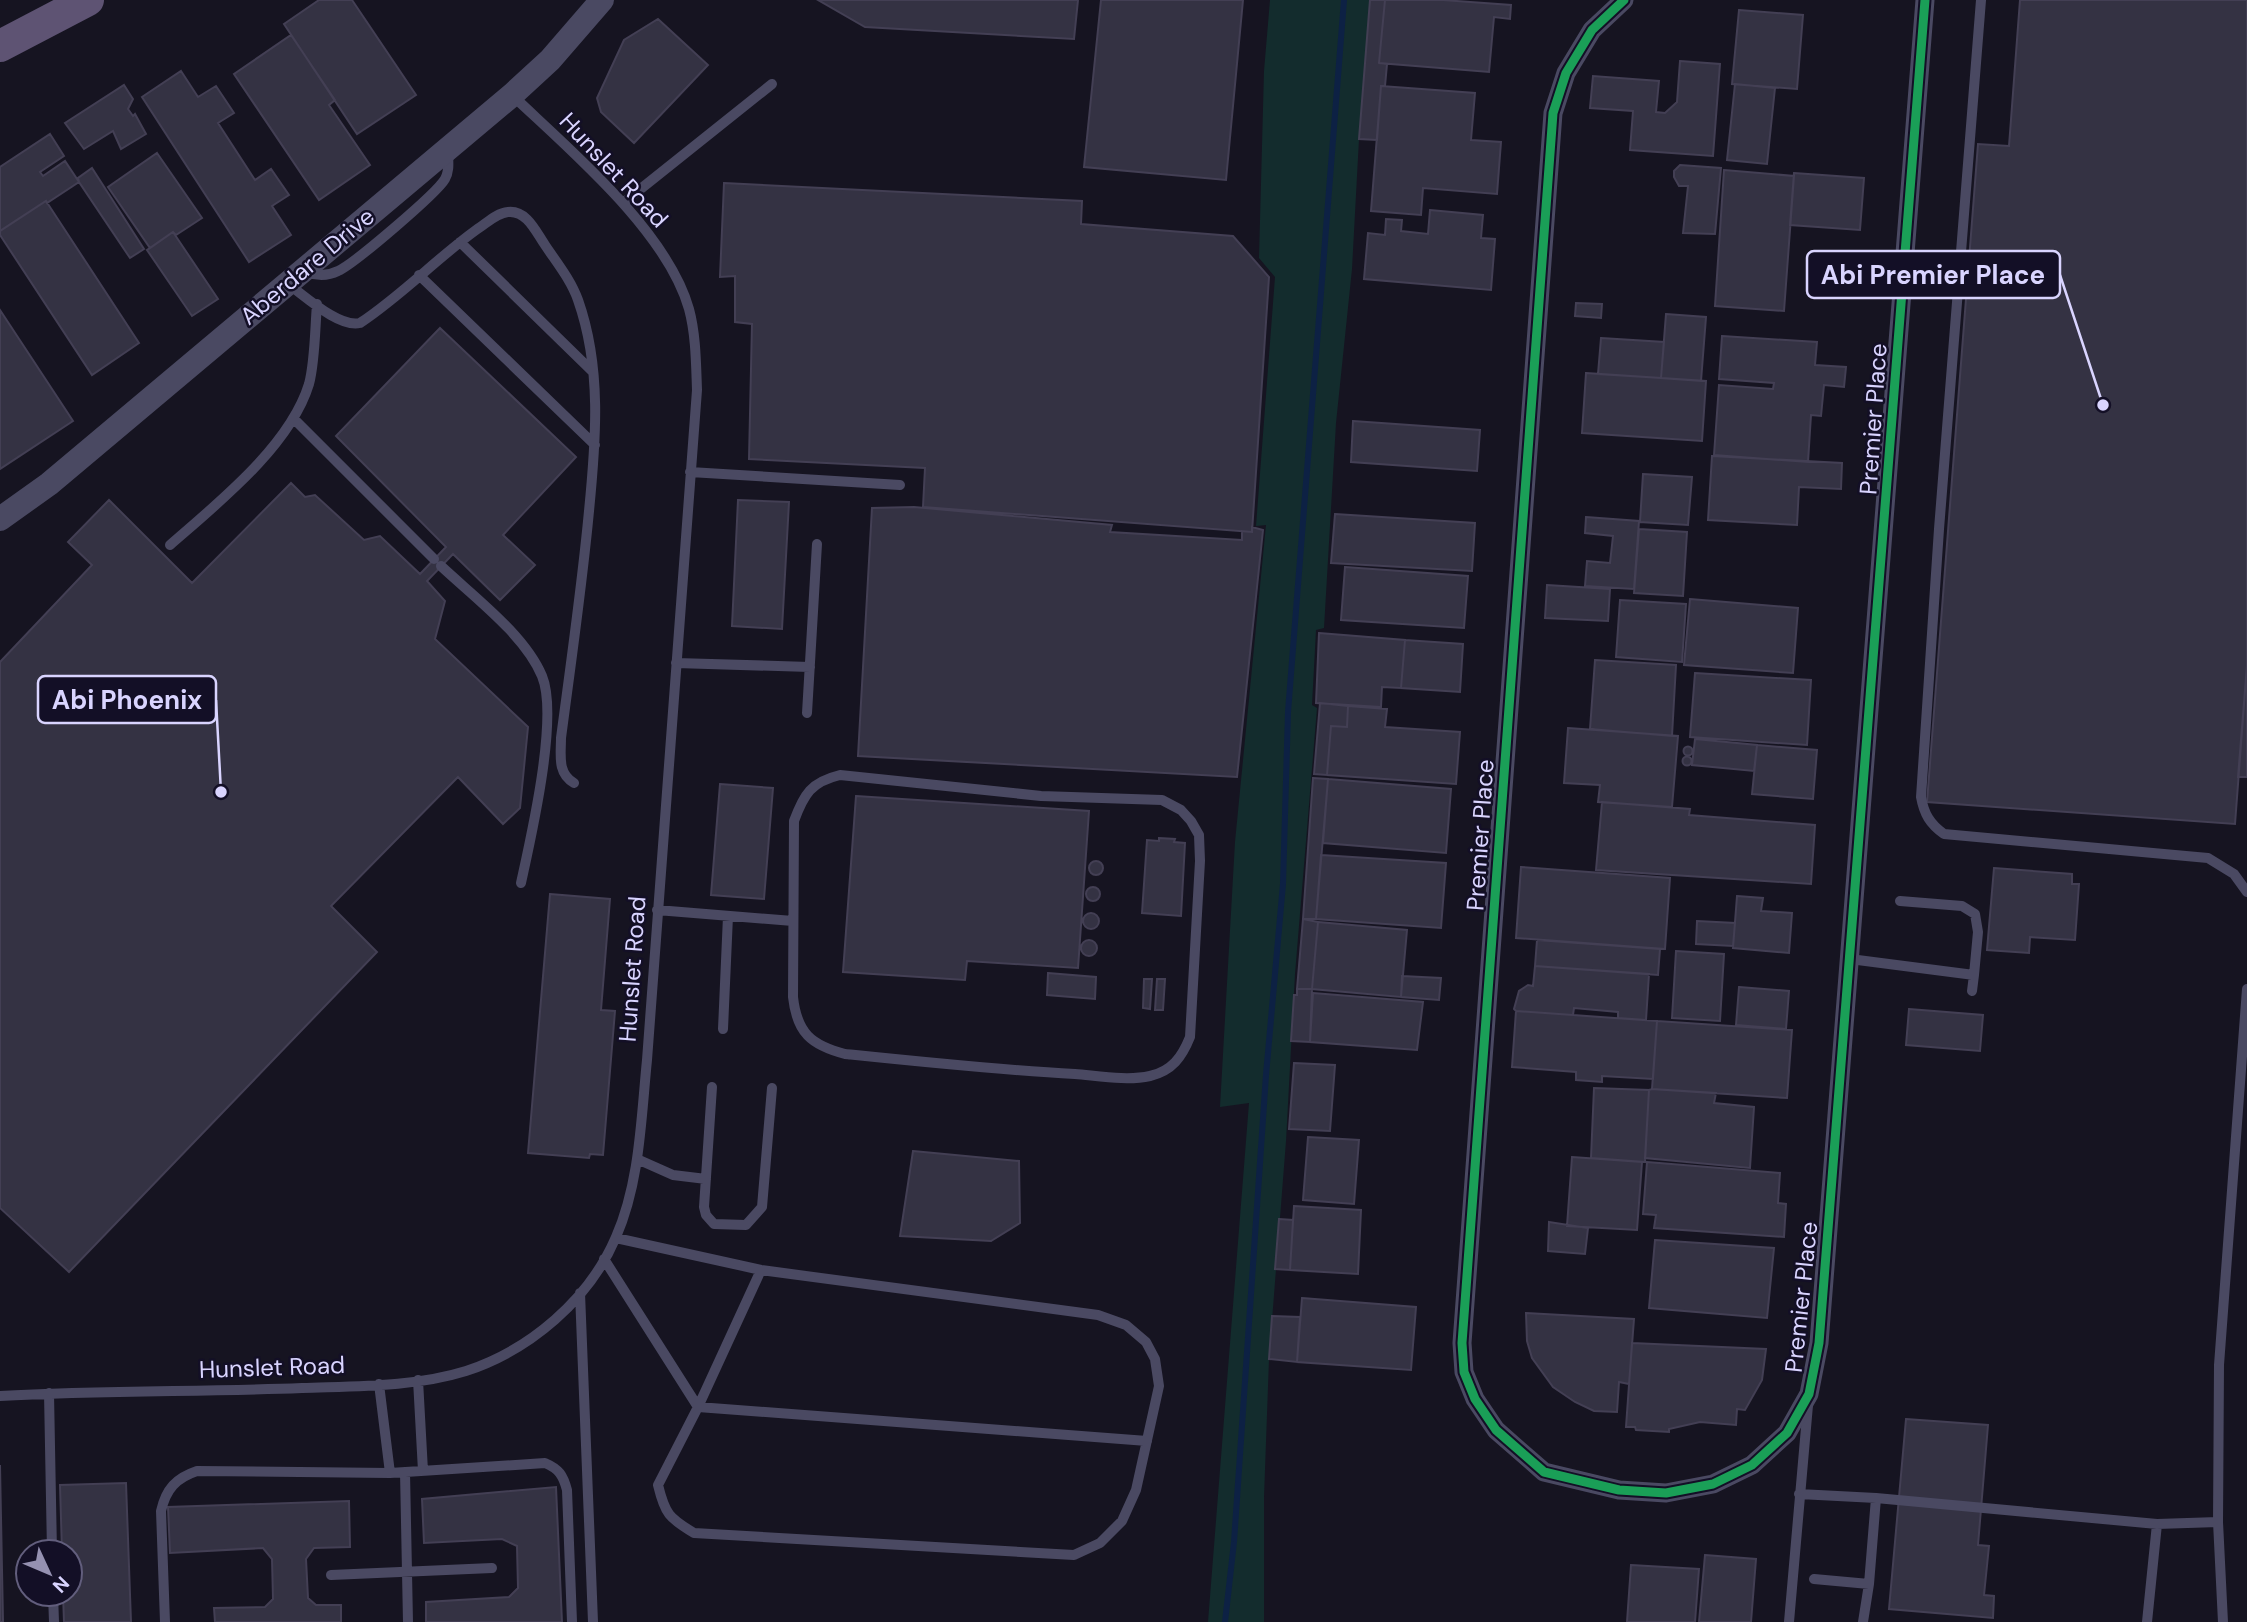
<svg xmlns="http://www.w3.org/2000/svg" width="2247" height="1622" font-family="'DM Sans',sans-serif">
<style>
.green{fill:#132c2d}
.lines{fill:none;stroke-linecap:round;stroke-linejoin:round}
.stream{stroke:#0d2144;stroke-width:6}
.building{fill:#343243;stroke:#433f54;stroke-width:2}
.service{stroke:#4a4962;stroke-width:10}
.minor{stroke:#4a4962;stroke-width:19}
.tertiary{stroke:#4a4962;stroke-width:24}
.primary{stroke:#5e5373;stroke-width:32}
.cycleway-casing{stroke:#130f26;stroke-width:13}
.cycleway{stroke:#1a9f57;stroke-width:9}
.labels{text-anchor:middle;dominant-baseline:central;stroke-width:5;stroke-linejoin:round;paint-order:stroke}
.street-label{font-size:24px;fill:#d9d4ff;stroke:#130f26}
.leader{fill:none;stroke:#d9d4ff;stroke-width:2.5}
.callout-dot{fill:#d9d4ff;stroke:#130f26;stroke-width:2.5}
.callout{fill:#130f26;stroke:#d9d4ff;stroke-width:2.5}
.callout-label{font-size:26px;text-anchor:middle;font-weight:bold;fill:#d9d4ff}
</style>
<rect width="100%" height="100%" fill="#161421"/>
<!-- green -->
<path class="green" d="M 1270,0 L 1370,0 L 1359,139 L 1352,269 L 1336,423 L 1324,628 L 1316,630 L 1312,705 L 1317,708 L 1295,974 L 1286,1141 L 1269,1359 L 1264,1497 L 1264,1622 L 1208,1622 L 1249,1103 L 1220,1107 L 1235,842 L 1266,525 L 1256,526 L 1275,277 L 1259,258 L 1264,71 Z"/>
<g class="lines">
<!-- stream -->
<path class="stream" d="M 1225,1622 L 1234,1542 L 1266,1075 L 1283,884 L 1288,712 L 1344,0"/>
</g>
<!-- building -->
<path class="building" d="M 319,0 L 352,0 L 416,95 L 357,134 L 284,24 Z
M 818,0 L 1078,0 L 1074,39 L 865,27 Z
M 1101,0 L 1243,0 L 1226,180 L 1084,167 Z
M 1370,0 L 1385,0 L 1379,63 L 1387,64 L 1385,86 L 1381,86 L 1377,140 L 1359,139 Z
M 1385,0 L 1443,0 L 1511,5 L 1510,19 L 1494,17 L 1489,72 L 1379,63 Z
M 2020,0 L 2247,0 L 2247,665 L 2235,824 L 1927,802 L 1978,144 L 2009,146 Z
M 1739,10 L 1803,15 L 1797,89 L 1732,84 Z
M 658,19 L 708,65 L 634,143 L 601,112 L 597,98 L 624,40 Z
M 291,35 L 335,100 L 329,105 L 370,165 L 319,200 L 234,74 Z
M 1680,61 L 1720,64 L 1713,156 L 1630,150 L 1633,111 L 1590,108 L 1593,76 L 1659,81 L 1656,112 L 1665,113 L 1677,102 Z
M 181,71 L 198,97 L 216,86 L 234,113 L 218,123 L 255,180 L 271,169 L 289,195 L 272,206 L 291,235 L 249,262 L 142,97 Z
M 1735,84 L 1775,88 L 1767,164 L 1727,160 Z
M 124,85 L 133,99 L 128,109 L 133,116 L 135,114 L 146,134 L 121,149 L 113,131 L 84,149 L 65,123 Z
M 1381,86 L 1475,93 L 1471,140 L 1501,142 L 1497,194 L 1423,188 L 1421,215 L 1371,211 Z
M 50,134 L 64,156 L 40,172 L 43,176 L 65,161 L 79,182 L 47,203 L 46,201 L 0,231 L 0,167 Z
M 157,153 L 202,218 L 176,235 L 173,232 L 150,248 L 108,187 Z
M 1680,165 L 1721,168 L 1715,234 L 1683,233 L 1688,186 L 1679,186 L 1674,177 L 1674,171 Z
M 92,168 L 144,249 L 130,258 L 79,182 L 78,178 Z
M 1724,170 L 1794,176 L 1784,311 L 1715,306 Z
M 1794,173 L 1864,178 L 1860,230 L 1790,225 Z
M 724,183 L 1082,201 L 1081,224 L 1233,236 L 1269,277 L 1252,532 L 923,507 L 925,468 L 749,459 L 752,324 L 735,322 L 735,276 L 720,277 Z
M 46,201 L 139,343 L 92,375 L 0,235 L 0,231 Z
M 1430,210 L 1483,215 L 1481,238 L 1495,239 L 1491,290 L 1364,279 L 1368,233 L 1385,235 L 1386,219 L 1402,220 L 1401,231 L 1428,234 Z
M 173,232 L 218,299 L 192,316 L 147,250 Z
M 1576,303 L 1602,304 L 1601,318 L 1575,316 Z
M 0,310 L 73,421 L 0,469 Z
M 1666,314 L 1706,317 L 1701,381 L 1661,378 Z
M 440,328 L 576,457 L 503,535 L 535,565 L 500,600 L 453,554 L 427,581 L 445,601 L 435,639 L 528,727 L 520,808 L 503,824 L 458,777 L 331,906 L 377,952 L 69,1272 L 0,1208 L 0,662 L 92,565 L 68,542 L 109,500 L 192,583 L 291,483 L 305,497 L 315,495 L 364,540 L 380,536 L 420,574 L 446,547 L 336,436 Z
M 1722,336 L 1817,342 L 1815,365 L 1846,367 L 1844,387 L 1824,385 L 1821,416 L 1811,415 L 1808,462 L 1714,455 L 1719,385 L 1773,389 L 1774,383 L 1719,379 Z
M 1601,338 L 1664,342 L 1661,378 L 1598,374 Z
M 1586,373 L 1706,381 L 1702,441 L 1582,433 Z
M 1353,421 L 1480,430 L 1477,471 L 1351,462 Z
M 1712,456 L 1842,463 L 1841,489 L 1799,487 L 1797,525 L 1708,520 Z
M 1643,474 L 1692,477 L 1688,525 L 1640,522 Z
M 738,500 L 789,502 L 782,629 L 732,626 Z
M 914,507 L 1112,525 L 1110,532 L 1242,540 L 1242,531 L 1252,532 L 1252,527 L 1263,530 L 1237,777 L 858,756 L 872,508 Z
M 1335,514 L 1475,523 L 1472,571 L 1331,563 Z
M 1586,517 L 1639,521 L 1634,589 L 1585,586 L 1587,561 L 1610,563 L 1613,536 L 1585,533 Z
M 1639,529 L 1687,532 L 1683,596 L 1634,593 Z
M 1345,567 L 1468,576 L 1464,628 L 1341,620 Z
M 1547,585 L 1610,589 L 1608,621 L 1545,618 Z
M 1690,599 L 1798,608 L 1793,673 L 1684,665 Z
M 1620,600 L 1686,604 L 1682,662 L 1616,657 Z
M 1319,633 L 1405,640 L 1401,688 L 1382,687 L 1381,707 L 1316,703 Z
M 1405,640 L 1463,644 L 1460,692 L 1401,688 Z
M 1595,660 L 1676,665 L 1672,736 L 1590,729 Z
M 2247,665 L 2247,777 L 2238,777 Z
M 1695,673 L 1811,680 L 1807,745 L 1690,737 Z
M 1320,703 L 1348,706 L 1347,727 L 1331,726 L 1327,775 L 1314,774 Z
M 1348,706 L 1387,709 L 1385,727 L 1460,732 L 1456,784 L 1327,775 L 1331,726 L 1347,727 Z
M 1568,728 L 1678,736 L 1672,807 L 1598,802 L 1600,785 L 1564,783 Z
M 1695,739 L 1757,745 L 1754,771 L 1692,765 Z
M 1757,745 L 1817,750 L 1813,799 L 1752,794 Z
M1683.5 751a4.5 4.5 0 1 1 9 0a4.5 4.5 0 1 1-9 0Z
M1682.5 761a4.5 4.5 0 1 1 9 0a4.5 4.5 0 1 1-9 0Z
M 1313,778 L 1328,779 L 1316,919 L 1303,919 Z
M 1328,779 L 1451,789 L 1446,853 L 1323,843 Z
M 720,784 L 773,788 L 764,899 L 711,895 Z
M 856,796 L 1089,811 L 1078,968 L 967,961 L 965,980 L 843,972 Z
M 1602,802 L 1690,809 L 1689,815 L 1815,825 L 1811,884 L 1596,870 Z
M 1159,838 L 1175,839 L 1174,842 L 1185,843 L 1181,916 L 1142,913 L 1147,840 L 1159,841 Z
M 1321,855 L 1446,863 L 1441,928 L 1316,919 Z
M1089 868a7 7 0 1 1 14 0a7 7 0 1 1-14 0Z
M 1521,867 L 1670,878 L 1665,949 L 1516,938 Z
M 1994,868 L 2072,874 L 2072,884 L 2079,884 L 2075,940 L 2030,937 L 2029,953 L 1987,950 Z
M1086 894a7 7 0 1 1 14 0a7 7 0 1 1-14 0Z
M 550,894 L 610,899 L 601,1010 L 615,1011 L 603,1155 L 590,1154 L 589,1158 L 528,1153 Z
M 1737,896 L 1763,898 L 1761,911 L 1792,913 L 1789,953 L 1733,948 Z
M1083 921a8 8 0 1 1 16 0a8 8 0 1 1-16 0Z
M 1303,919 L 1318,922 L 1312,989 L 1297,989 Z
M 1697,921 L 1735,923 L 1733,946 L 1696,944 Z
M 1318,922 L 1407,930 L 1401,997 L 1312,989 Z
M 1537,940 L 1660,949 L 1658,975 L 1535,966 Z
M1081 948a8 8 0 1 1 16 0a8 8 0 1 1-16 0Z
M 1676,951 L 1724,954 L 1720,1021 L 1672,1018 Z
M 1535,966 L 1649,974 L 1646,1020 L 1618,1018 L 1618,1012 L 1574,1008 L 1573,1015 L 1516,1011 L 1514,1009 L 1519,991 L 1528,985 L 1533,986 Z
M 1048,973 L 1096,977 L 1095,999 L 1047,995 Z
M 1402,976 L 1441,978 L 1439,1000 L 1401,997 Z
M 1144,979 L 1152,979 L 1150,1009 L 1143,1008 Z
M 1157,979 L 1165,979 L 1163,1010 L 1155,1010 Z
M 1739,987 L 1789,991 L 1786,1029 L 1736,1025 Z
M 1297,989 L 1312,989 L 1310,1042 L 1291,1041 L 1294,995 L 1297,995 Z
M 1313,993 L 1423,1002 L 1417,1050 L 1310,1042 Z
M 1909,1009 L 1983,1015 L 1980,1051 L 1906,1045 Z
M 1516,1011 L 1657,1021 L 1653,1079 L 1602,1076 L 1602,1082 L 1576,1080 L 1576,1072 L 1512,1067 Z
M 1657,1021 L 1792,1030 L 1787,1098 L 1652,1089 Z
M 1294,1063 L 1335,1065 L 1330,1131 L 1289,1129 Z
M 1594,1088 L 1649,1090 L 1645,1162 L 1591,1158 Z
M 1652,1089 L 1716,1093 L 1714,1103 L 1754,1107 L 1750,1168 L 1645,1158 L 1649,1090 Z
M 1308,1137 L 1359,1140 L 1354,1204 L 1303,1200 Z
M 913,1151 L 1019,1161 L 1020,1223 L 991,1241 L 900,1236 Z
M 1572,1157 L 1642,1162 L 1637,1230 L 1567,1226 Z
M 1647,1162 L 1780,1173 L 1778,1203 L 1786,1204 L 1784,1237 L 1654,1228 L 1656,1215 L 1643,1214 Z
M 1294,1206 L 1361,1210 L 1358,1274 L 1290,1270 Z
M 1279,1219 L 1293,1220 L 1290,1270 L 1275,1269 Z
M 1549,1222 L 1588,1228 L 1585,1254 L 1548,1251 Z
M 1655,1240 L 1774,1248 L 1767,1318 L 1649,1308 Z
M 1302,1298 L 1416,1307 L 1411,1370 L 1297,1362 Z
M 1526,1313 L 1634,1319 L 1629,1384 L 1619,1382 L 1617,1412 L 1594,1411 L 1575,1402 L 1553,1387 L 1532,1358 L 1527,1341 Z
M 1272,1316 L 1300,1317 L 1297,1362 L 1269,1359 Z
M 1632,1343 L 1766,1349 L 1762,1380 L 1745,1410 L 1737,1409 L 1736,1425 L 1700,1422 L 1669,1429 L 1669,1432 L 1636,1430 L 1635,1427 L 1626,1427 Z
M 1906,1419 L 1988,1425 L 1978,1545 L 1989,1546 L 1984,1595 L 1994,1596 L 1993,1618 L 1889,1609 Z
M 0,1465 L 3,1622 L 0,1622 Z
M 126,1483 L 131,1622 L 64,1622 L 63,1594 L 70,1594 L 70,1552 L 62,1552 L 60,1485 Z
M 556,1487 L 562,1622 L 426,1622 L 426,1602 L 509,1597 L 518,1588 L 517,1546 L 502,1539 L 424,1543 L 422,1499 Z
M 349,1501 L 350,1547 L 314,1548 L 306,1559 L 308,1598 L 316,1605 L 341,1605 L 341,1622 L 215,1622 L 214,1608 L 265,1607 L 273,1599 L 272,1559 L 263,1548 L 170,1553 L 168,1507 Z
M 1705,1555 L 1756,1559 L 1751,1622 L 1699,1622 Z
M 1631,1565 L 1699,1569 L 1695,1622 L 1627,1622 Z"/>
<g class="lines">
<!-- service -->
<path class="service" d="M 1981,0 L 1939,529 L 1921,797 C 1924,814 1930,824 1944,834 L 2208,858 L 2234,874 L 2247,892
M 623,203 L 772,84
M 460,242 L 592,371
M 306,272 C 317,276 328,276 338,271 C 354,264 437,193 445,179 C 450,170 448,161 448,152
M 419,275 L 595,445
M 288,284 C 305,296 339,328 360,323 C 401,296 436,259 476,230 C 486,224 496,213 508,212 C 527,210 536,232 545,245 C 557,263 571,280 578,300 C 602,368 596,440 589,511 C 582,586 571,662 561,738 C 561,755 557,773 574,783
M 294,419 L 434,559
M 690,472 L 900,485
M 170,545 C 218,503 290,446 309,384 C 315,362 315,328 317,304
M 441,566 C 474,597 525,635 542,676 C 559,717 531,837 521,883
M 676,663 L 810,667
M 807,713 L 817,544
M 840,775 L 1041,796 L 1162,800 L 1181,810 L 1191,821 L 1199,835 L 1200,861 L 1190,1037 C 1182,1057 1172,1071 1150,1076 C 1127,1081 1099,1076 1075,1074 C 998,1070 922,1062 845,1054 C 811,1045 797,1033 793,997 L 794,821 C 804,794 811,782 840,775 Z
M 657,910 L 793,921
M 1850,959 L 1974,975 L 1978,932 L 1975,914 L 1962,906 L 1900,901
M 1972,991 L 1974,975
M 723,1029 L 728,916
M 712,1087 L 704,1207 L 706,1215 L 714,1224 L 746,1225 L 762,1207 L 772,1088
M 637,1159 L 673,1175 L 706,1179
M 604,1259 L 698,1407 L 658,1485 C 665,1514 669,1518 694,1533 L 1074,1555 L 1100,1543 L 1122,1521 L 1136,1490 L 1159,1386 L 1155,1359 L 1146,1342 L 1126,1325 L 1098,1315 L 761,1270 L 616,1238
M 761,1270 L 698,1407 L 1147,1441
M 580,1293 L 593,1622
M 418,1380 L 423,1471
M 379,1384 L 390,1473
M 49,1393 L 52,1552
M 0,1396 C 101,1390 202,1392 302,1388 C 355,1386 415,1387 466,1371 C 530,1350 589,1300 616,1237 C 640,1182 641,1119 647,1060 L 697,390 C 696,364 696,335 689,309 C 667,231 570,150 512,95
M 405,1472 L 408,1622
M 1799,1494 L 1876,1498 L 2157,1524 L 2218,1522 L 2219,1365 L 2247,989
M 2218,1522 L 2223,1622
M 331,1575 L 492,1568
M 1814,1579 L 1869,1584
M 53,1594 L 54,1622
M 165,1622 L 161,1511 C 166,1489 176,1478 197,1471 L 390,1473 L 545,1463 C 559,1469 563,1475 567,1490 L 572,1622
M 1789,1622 L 1808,1405
M 1863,1622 L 1869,1584 L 1876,1498
M 2147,1622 L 2157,1524"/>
<!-- minor -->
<path class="minor" d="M 1624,0 L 1592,30 L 1566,73 L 1553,113 L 1462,1343 L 1464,1372 L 1475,1399 L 1496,1430 L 1544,1472 L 1619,1490 L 1666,1493 L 1713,1484 L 1752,1465 L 1787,1433 L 1809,1394 L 1819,1343 L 1925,0"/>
<!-- tertiary -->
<path class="tertiary" d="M 0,519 L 49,484 L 512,95 L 550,60 L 602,0"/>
<!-- primary -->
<path class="primary" d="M 0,46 L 88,0"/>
<defs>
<path id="cycleway" d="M 1624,0 L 1592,30 L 1566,73 L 1553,113 L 1462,1343 L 1464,1372 L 1475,1399 L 1496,1430 L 1544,1472 L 1619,1490 L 1666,1493 L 1713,1484 L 1752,1465 L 1787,1433 L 1809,1394 L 1819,1343 L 1925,0"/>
</defs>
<!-- cycleway casing -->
<use href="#cycleway" class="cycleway-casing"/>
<!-- cycleway -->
<use href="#cycleway" class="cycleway"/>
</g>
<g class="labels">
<!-- street labels -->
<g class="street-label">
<text transform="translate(614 170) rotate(47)">Hunslet Road</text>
<text transform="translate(307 266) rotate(-40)">Aberdare Drive</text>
<text transform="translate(1873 419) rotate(-86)">Premier Place</text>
<text transform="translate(1480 835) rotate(-86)">Premier Place</text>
<text transform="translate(632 969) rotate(-86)">Hunslet Road</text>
<text transform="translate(1801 1297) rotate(-84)">Premier Place</text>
<text transform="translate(272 1367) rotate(-2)">Hunslet Road</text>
</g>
</g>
<!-- callouts -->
<path class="leader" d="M2103 405L2060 275M221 792L216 700"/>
<g class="callout-dot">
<circle cx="2103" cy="405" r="7"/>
<circle cx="221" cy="792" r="7"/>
</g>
<g class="callout">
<rect x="1807" y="251" width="253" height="47" rx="7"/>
<rect x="38" y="676" width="178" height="47" rx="7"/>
</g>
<g class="callout-label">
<text x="1933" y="284">Abi Premier Place</text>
<text x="127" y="709">Abi Phoenix</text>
</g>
<!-- north arrow -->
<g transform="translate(49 1573) rotate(134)"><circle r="33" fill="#130f26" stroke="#625e7d" stroke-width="2"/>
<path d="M0-5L12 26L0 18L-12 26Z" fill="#9591b1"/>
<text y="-10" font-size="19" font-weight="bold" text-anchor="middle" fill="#d9d4ff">N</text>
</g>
</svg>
